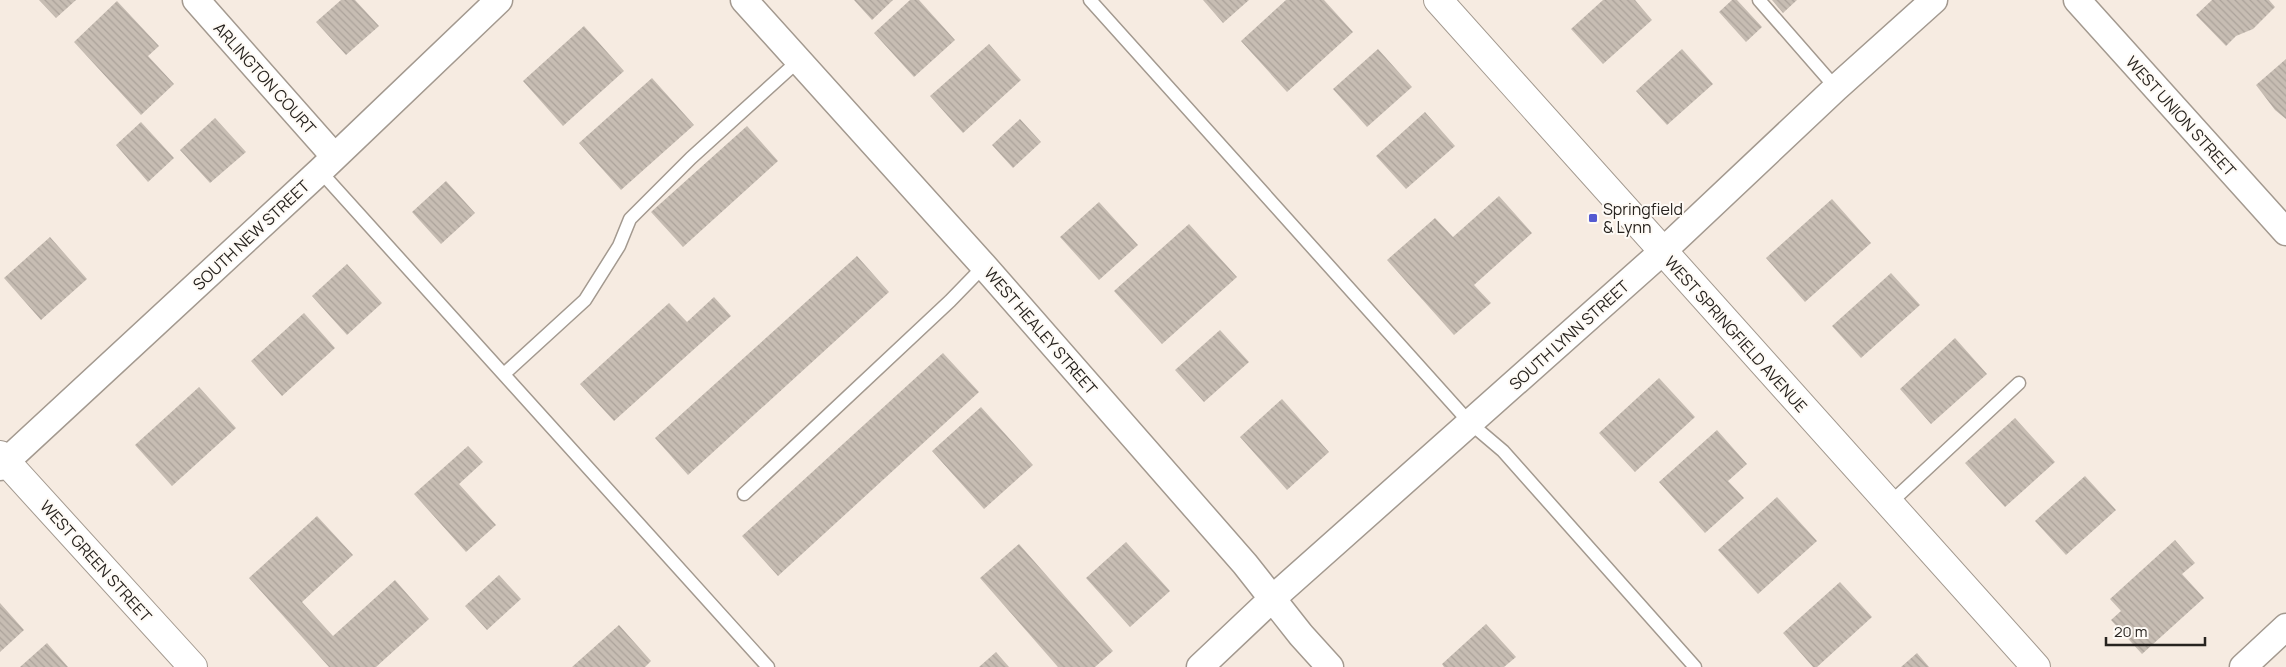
<svg xmlns="http://www.w3.org/2000/svg" width="2286" height="667" font-family="Manrope,sans-serif">
<style>
.building{fill:url(#building-back-hatch)}
.lines{fill:none;stroke-linecap:round;stroke-linejoin:round}
.lane-casing{stroke:#a3998f;stroke-width:15}
.street-casing{stroke:#a3998f;stroke-width:29}
.secondary-casing{stroke:#a3998f;stroke-width:30}
.lane{stroke:#fff;stroke-width:12}
.street{stroke:#fff;stroke-width:26}
.secondary{stroke:#fff;stroke-width:28}
.poi-dot{fill:#545ad1;stroke:#fefaf5;stroke-width:2}
.labels{text-anchor:middle;dominant-baseline:central;stroke-width:4;stroke-linejoin:round;paint-order:stroke}
.street-label{font-size:16px;fill:#27231f;stroke:#fefaf5}
.poi-label{font-size:16px;fill:#27231f;stroke:#fefaf5;text-anchor:start}
</style>
<defs>
<pattern id="building-back-hatch" width="6" height="6" patternUnits="userSpaceOnUse" patternTransform="scale(1.25)"><rect width="6" height="6" fill="#c7bdb3"/><path d="M-1 5l2 2M0 0l6 6M5-1l2 2" fill="none" stroke="#aba29a"/></pattern>
</defs>
<rect width="100%" height="100%" fill="#f6ebe1"/>
<!-- building -->
<path class="building" d="M 39,0 L 76,0 L 56,18 Z
M 341,0 L 355,0 L 379,26 L 346,55 L 316,22 Z
M 854,0 L 893,0 L 872,20 Z
M 910,0 L 919,0 L 955,40 L 914,77 L 874,33 Z
M 1203,0 L 1249,0 L 1223,23 Z
M 1286,0 L 1324,0 L 1353,32 L 1287,92 L 1241,41 Z
M 1603,0 L 1635,0 L 1652,20 L 1603,64 L 1571,29 Z
M 1732,0 L 1737,0 L 1762,27 L 1746,42 L 1719,12 Z
M 1772,0 L 1797,0 L 1783,13 Z
M 2212,0 L 2269,0 L 2275,7 L 2253,29 L 2236,36 L 2226,46 L 2196,15 Z
M 117,1 L 159,46 L 148,56 L 174,84 L 141,115 L 74,42 Z
M 584,26 L 624,71 L 563,126 L 523,81 Z
M 989,44 L 1021,80 L 963,133 L 930,96 Z
M 1378,49 L 1412,87 L 1367,127 L 1333,89 Z
M 1682,49 L 1713,84 L 1667,125 L 1636,91 Z
M 2286,59 L 2286,119 L 2275,110 L 2256,85 Z
M 652,78 L 694,125 L 621,190 L 579,143 Z
M 1425,112 L 1455,146 L 1406,189 L 1376,156 Z
M 215,118 L 246,152 L 210,183 L 180,150 Z
M 1020,119 L 1041,142 L 1013,168 L 992,145 Z
M 141,122 L 174,158 L 148,182 L 116,145 Z
M 747,126 L 778,161 L 683,247 L 651,212 Z
M 446,181 L 475,213 L 441,244 L 412,212 Z
M 1499,196 L 1532,233 L 1474,285 L 1491,303 L 1454,335 L 1387,260 L 1435,218 L 1453,237 Z
M 1832,199 L 1871,243 L 1805,302 L 1766,258 Z
M 1099,202 L 1138,245 L 1099,280 L 1060,237 Z
M 1189,224 L 1237,277 L 1162,344 L 1114,291 Z
M 50,237 L 87,279 L 41,320 L 4,278 Z
M 857,256 L 889,292 L 688,475 L 655,438 Z
M 347,264 L 382,303 L 347,335 L 312,296 Z
M 1891,273 L 1920,305 L 1861,358 L 1832,326 Z
M 714,297 L 731,316 L 614,421 L 580,384 L 669,303 L 687,322 Z
M 304,313 L 335,348 L 282,396 L 251,361 Z
M 1220,330 L 1249,362 L 1204,402 L 1175,370 Z
M 1955,338 L 1987,374 L 1931,424 L 1900,389 Z
M 943,353 L 979,392 L 778,576 L 742,536 Z
M 1659,378 L 1695,417 L 1635,472 L 1599,433 Z
M 199,387 L 236,428 L 172,486 L 135,445 Z
M 1282,399 L 1329,452 L 1287,490 L 1240,437 Z
M 981,407 L 1033,465 L 984,509 L 932,451 Z
M 2015,418 L 2055,462 L 2005,507 L 1965,463 Z
M 1717,430 L 1747,464 L 1728,481 L 1744,498 L 1705,533 L 1659,482 Z
M 468,446 L 483,462 L 459,484 L 496,525 L 466,552 L 414,494 Z
M 2085,476 L 2116,510 L 2066,555 L 2035,521 Z
M 1777,497 L 1817,541 L 1758,594 L 1718,550 Z
M 317,516 L 353,555 L 302,602 L 333,636 L 395,580 L 429,619 L 376,667 L 329,667 L 249,578 Z
M 2175,540 L 2195,563 L 2182,574 L 2204,598 L 2142,654 L 2111,620 L 2121,611 L 2110,599 Z
M 1126,542 L 1170,591 L 1130,627 L 1086,578 Z
M 1019,544 L 1113,651 L 1095,667 L 1058,667 L 980,578 Z
M 499,575 L 521,599 L 487,630 L 465,606 Z
M 1840,582 L 1872,617 L 1817,667 L 1813,667 L 1783,633 Z
M 0,603 L 24,630 L 0,652 Z
M 1486,624 L 1516,657 L 1504,667 L 1444,667 L 1442,664 Z
M 619,625 L 651,661 L 645,667 L 572,667 Z
M 47,643 L 68,667 L 20,667 Z
M 996,652 L 1009,667 L 979,667 Z
M 1917,653 L 1929,667 L 1901,667 Z"/>
<g class="lines">
<defs>
<path id="lane" d="M 1090,0 L 1470,423 L 1503,451 L 1695,667
M 1759,0 L 1836,88
M 320,171 L 768,667
M 504,374 L 585,300 L 619,246 L 630,219 L 691,158 L 798,61
M 744,494 L 950,301 L 984,266
M 1889,504 L 2019,383"/>
<path id="street" d="M 196,0 L 334,156
M 744,0 L 984,266 L 1245,564 L 1301,635 L 1330,667
M 2077,0 L 2286,232
M 0,467 L 320,171 L 499,0
M 1200,667 L 1273,598 L 1662,252 L 1836,88 L 1934,0
M 2243,667 L 2286,627"/>
<path id="secondary" d="M 1438,0 L 2036,667
M 0,455 L 193,667"/>
</defs>
<!-- lane casing -->
<use href="#lane" class="lane-casing"/>
<!-- street casing -->
<use href="#street" class="street-casing"/>
<!-- secondary casing -->
<use href="#secondary" class="secondary-casing"/>
<!-- lane -->
<use href="#lane" class="lane"/>
<!-- street -->
<use href="#street" class="street"/>
<!-- secondary -->
<use href="#secondary" class="secondary"/>
</g>
<!-- markers -->
<rect class="poi-dot" x="1588" y="213" width="10" height="10" rx="2.5"/>
<g class="labels">
<!-- street labels -->
<g class="street-label">
<text transform="translate(265 78) rotate(48)">ARLINGTON COURT</text>
<text transform="translate(2181 116) rotate(48)">WEST UNION STREET</text>
<text transform="translate(251 235) rotate(-43)">SOUTH NEW STREET</text>
<text transform="translate(1041 331) rotate(49)">WEST HEALEY STREET</text>
<text transform="translate(1736 334) rotate(48)">WEST SPRINGFIELD AVENUE</text>
<text transform="translate(1569 335) rotate(-42)">SOUTH LYNN STREET</text>
<text transform="translate(96 561) rotate(48)">WEST GREEN STREET</text>
</g>
<!-- poi labels -->
<g class="poi-label">
<text x="1603" y="209">Springfield<tspan x="1603" dy="18">&amp; Lynn</tspan></text>
</g>
</g>
<!-- scale -->
<path d="M2106 637v8h99v-8" fill="none" stroke="#27231f" stroke-width="2.5"/>
<text x="2114" y="637" font-size="15" fill="#27231f" stroke="#fefaf5" stroke-width="4" paint-order="stroke">20 m</text>
</svg>
